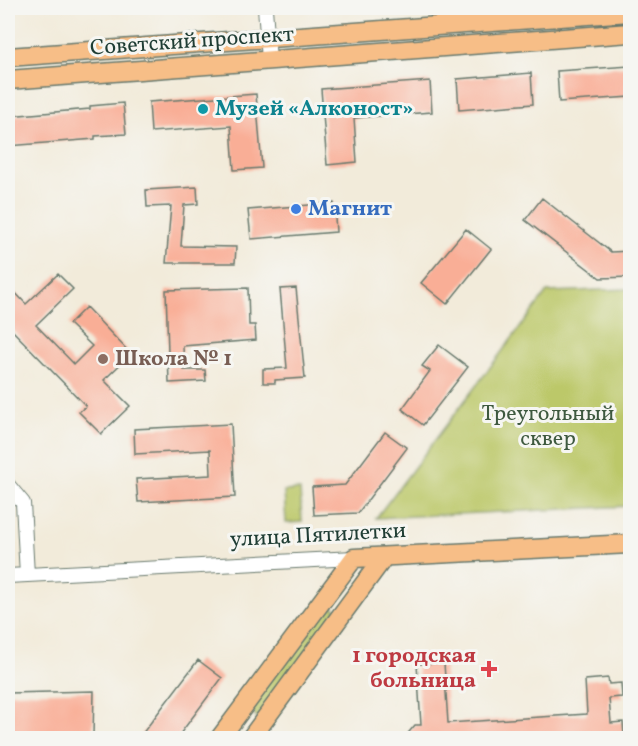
<svg xmlns="http://www.w3.org/2000/svg" width="638" height="746" font-family="Vollkorn,serif">
<style>
.green{fill:#bcc869;stroke:#6e824e;stroke-width:1.5}
.building{fill:#f9ae96}
.lines{fill:none;stroke-linecap:round;stroke-linejoin:round}
.minor-casing{stroke:#697a6e;stroke-width:16}
.major-casing{stroke:#697a6e;stroke-width:21}
.minor{stroke:#fff;stroke-width:14}
.major{stroke:#f7be87;stroke-width:18}
.culture-dot{fill:#0f9aa8;stroke:#f6f6f2;stroke-width:2}
.shop-dot{fill:#3f7fe0;stroke:#f6f6f2;stroke-width:2}
.education-dot{fill:#8d6e63;stroke:#f6f6f2;stroke-width:2}
.health-dot{fill:#e0444e;stroke:#f6f6f2;stroke-width:2}
.labels{text-anchor:middle;dominant-baseline:central;stroke-width:6;stroke-linejoin:round;paint-order:stroke}
.street-label{font-size:22px;fill:#1f3d34;stroke:#f6f6f2}
.culture-label{font-size:22px;font-weight:bold;fill:#0d838f;stroke:#f6f6f2;text-anchor:start}
.shop-label{font-size:22px;font-weight:bold;fill:#366cbe;stroke:#f6f6f2;text-anchor:start}
.education-label{font-size:22px;font-weight:bold;fill:#785e54;stroke:#f6f6f2;text-anchor:start}
.park-label{font-size:22px;fill:#3e593f;stroke:#f6f6f2}
.health-label{font-size:22px;font-weight:bold;fill:#be3a42;stroke:#f6f6f2;text-anchor:end}
</style>
<rect width="100%" height="100%" fill="#f6f6f2"/>
<filter id="ink" filterUnits="userSpaceOnUse"><feTurbulence type="fractalNoise" baseFrequency=".0167" numOctaves="2"/><feDisplacementMap in="SourceGraphic" scale="12" xChannelSelector="R" yChannelSelector="G"/><feConvolveMatrix kernelMatrix="1 2 1 2 8 2 1 2 1" color-interpolation-filters="sRGB"/></filter>
<filter id="wash" filterUnits="userSpaceOnUse"><feTurbulence type="fractalNoise" baseFrequency=".008" numOctaves="4" result="noise"/><feDisplacementMap in="SourceGraphic" scale="24" xChannelSelector="R" yChannelSelector="G"/><feGaussianBlur stdDeviation="1.35" result="paint"/><feColorMatrix in="noise" values="0 0 0 0 0 0 0 0 0 0 0 0 0 0 0 0 0 1.4 0 .05"/><feComposite in="paint" operator="in"/></filter>
<g filter="url(#wash)">
<rect width="100%" height="100%" fill="#f2ebda"/>
<!-- green -->
<path class="green" d="M 630,289 L 630,506 L 376,518 L 547,292 Z
M 300,490 L 302,522 L 286,523 L 284,491 Z
M 330,604 L 337,610 L 257,718 L 248,706 Z"/>
<g id="blocks">
<!-- building -->
<path class="building" d="M 630,66 L 630,97 L 559,102 L 557,71 Z
M 531,73 L 533,104 L 459,110 L 457,79 Z
M 430,81 L 432,112 L 354,118 L 357,162 L 327,165 L 321,89 Z
M 256,94 L 262,168 L 234,170 L 231,126 L 151,132 L 149,102 Z
M 123,103 L 126,134 L 95,136 L 95,139 L 8,146 L 8,116 L 90,109 L 90,106 Z
M 197,187 L 198,204 L 184,205 L 181,246 L 236,247 L 235,263 L 166,263 L 171,206 L 147,207 L 146,190 Z
M 542,198 L 611,252 L 630,251 L 630,277 L 600,278 L 525,220 Z
M 334,203 L 336,232 L 251,239 L 248,210 Z
M 466,229 L 491,249 L 447,304 L 421,283 Z
M 58,274 L 73,289 L 36,325 L 74,364 L 92,346 L 69,324 L 86,307 L 131,354 L 104,380 L 130,406 L 101,434 L 79,412 L 86,406 L 8,326 L 8,285 L 26,304 Z
M 248,288 L 249,325 L 255,325 L 256,340 L 183,346 L 184,370 L 205,370 L 206,381 L 169,383 L 166,290 Z
M 296,288 L 305,378 L 275,380 L 275,383 L 263,383 L 263,369 L 287,368 L 280,289 Z
M 439,345 L 468,367 L 423,425 L 402,409 L 430,371 L 422,366 Z
M 231,424 L 235,497 L 138,502 L 136,479 L 211,475 L 210,450 L 135,454 L 134,429 Z
M 385,432 L 407,448 L 358,513 L 314,515 L 312,487 L 345,485 Z
M 198,660 L 222,678 L 177,738 L 139,738 Z
M 444,663 L 448,723 L 587,714 L 585,680 L 608,678 L 609,684 L 621,683 L 622,697 L 609,698 L 611,723 L 623,722 L 624,736 L 612,737 L 612,738 L 404,738 L 415,725 L 421,725 L 417,664 Z
M 94,691 L 93,736 L 11,737 L 11,709 L 8,709 L 8,693 Z"/>
</g>
</g>
<g filter="url(#ink)">
<use href="#blocks" fill-opacity="0" stroke="#697a6e" stroke-width="1.5"/>
<g class="lines">
<defs>
<path id="minor" d="M 265,8 L 269,60
M 8,485 L 23,503 L 27,575
M 8,576 L 354,558"/>
<path id="major" d="M 8,57 L 630,12
M 8,80 L 630,33
M 220,738 L 354,558 L 630,544
M 251,738 L 384,557"/>
</defs>
<!-- minor casing -->
<use href="#minor" class="minor-casing"/>
<!-- major casing -->
<use href="#major" class="major-casing"/>
<!-- minor -->
<use href="#minor" class="minor"/>
<!-- major -->
<use href="#major" class="major"/>
</g>
</g>
<!-- markers -->
<circle class="culture-dot" cx="203" cy="109" r="6"/>
<circle class="shop-dot" cx="296" cy="209" r="6"/>
<circle class="education-dot" cx="103" cy="359" r="6"/>
<path class="health-dot" d="M486 660h6v6h6v6h-6v6h-6v-6h-6v-6h6z"/>
<g class="labels">
<!-- street labels -->
<g class="street-label">
<text transform="translate(192 42) rotate(-4)">Советский проспект</text>
<text transform="translate(318 536) rotate(-3)">улица Пятилетки</text>
</g>
<!-- culture labels -->
<g class="culture-label">
<text x="215" y="109">Музей «Алконост»</text>
</g>
<!-- shop labels -->
<g class="shop-label">
<text x="308" y="209">Магнит</text>
</g>
<!-- education labels -->
<g class="education-label">
<text x="115" y="359">Школа № 1</text>
</g>
<!-- park labels -->
<g class="park-label">
<text x="548" y="414">Треугольный<tspan x="548" dy="25">сквер</tspan></text>
</g>
<!-- health labels -->
<g class="health-label">
<text x="476" y="656">1 городская<tspan x="476" dy="25">больница</tspan></text>
</g>
</g>
<!-- margin -->
<rect width="638" height="746" fill="none" stroke="#f6f6f2" stroke-width="30"/>
</svg>
